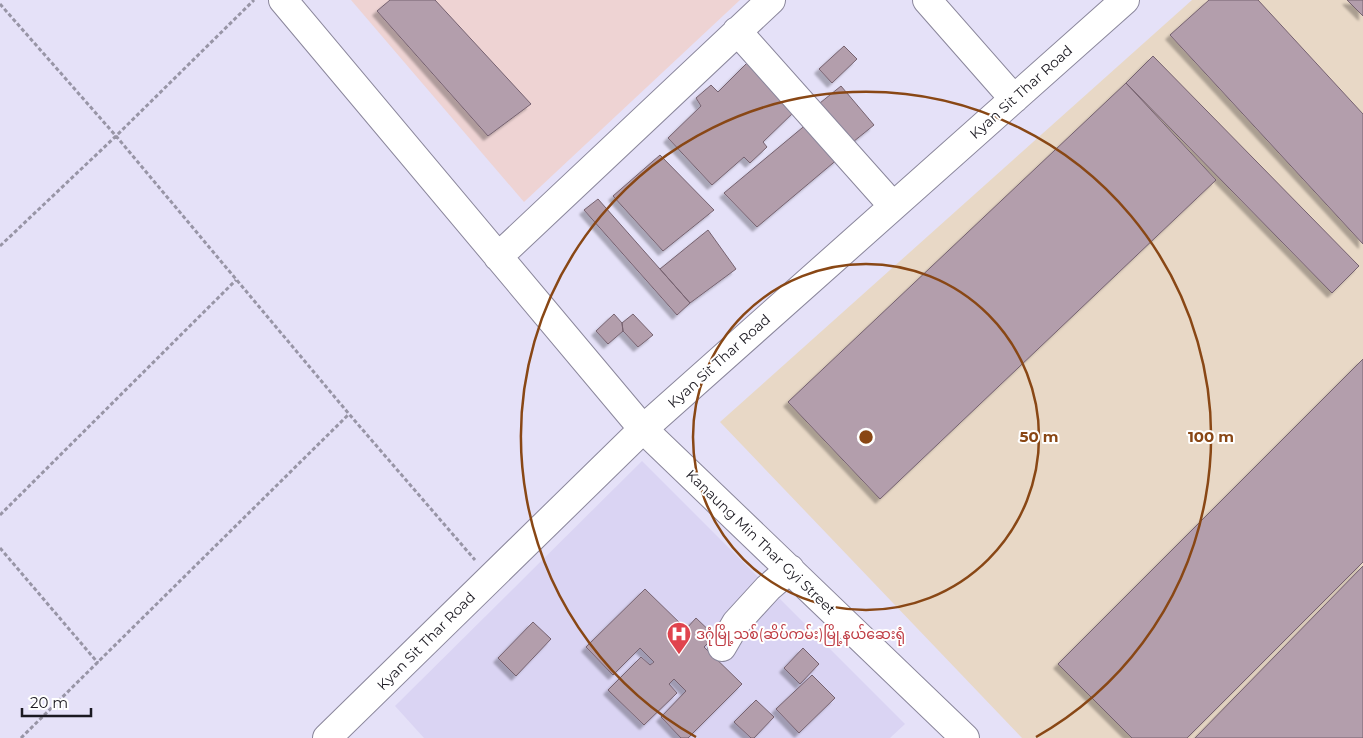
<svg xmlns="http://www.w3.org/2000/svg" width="1363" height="738" font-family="Montserrat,'Noto Sans Myanmar',sans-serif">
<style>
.built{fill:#dad4f3}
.industrial{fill:#e8d8c6}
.education{fill:#eed3d3}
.building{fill:#b39eac;stroke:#766270;filter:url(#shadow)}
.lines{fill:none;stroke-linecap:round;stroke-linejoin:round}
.minor-casing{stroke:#8a869b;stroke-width:30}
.path{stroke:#9895a6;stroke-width:3;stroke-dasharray:4 2.5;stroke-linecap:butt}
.minor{stroke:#fff;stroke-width:28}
.ring{fill:none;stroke:#894715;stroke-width:2.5}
.labels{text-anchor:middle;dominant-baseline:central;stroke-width:4;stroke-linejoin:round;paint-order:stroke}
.street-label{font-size:14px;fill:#1b1921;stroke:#fff}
.health-label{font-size:14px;fill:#be3a42;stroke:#fff;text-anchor:start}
.centre{fill:#894715;stroke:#fff;stroke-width:2.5}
.ring-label{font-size:15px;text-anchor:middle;font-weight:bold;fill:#894715;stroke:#fff;stroke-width:4;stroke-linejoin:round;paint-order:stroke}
</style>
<defs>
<filter id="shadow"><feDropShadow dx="-4.5" dy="4.5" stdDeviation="1" flood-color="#0004"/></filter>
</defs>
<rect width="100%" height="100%" fill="#e5e1f8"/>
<!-- built -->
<path class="built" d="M 642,461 L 905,724 L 890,738 L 424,738 L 395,706 Z"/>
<!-- industrial -->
<path class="industrial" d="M 1192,0 L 1363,0 L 1363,738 L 1022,738 L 720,422 Z"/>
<!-- education -->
<path class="education" d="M 351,0 L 740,0 L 524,202 Z"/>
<!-- building -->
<path class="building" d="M 390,0 L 435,0 L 531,104 L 488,136 L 377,11 Z
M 1209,0 L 1258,0 L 1363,114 L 1363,244 L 1170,35 Z
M 1347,0 L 1363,0 L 1363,16 Z
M 844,46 L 857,59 L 832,83 L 819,69 Z
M 1153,56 L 1359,266 L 1332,293 L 1126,83 Z
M 748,62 L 796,110 L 763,142 L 767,147 L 750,163 L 744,157 L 712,185 L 668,138 L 701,106 L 696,98 L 711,85 L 718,92 Z
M 1126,83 L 1216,180 L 880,499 L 788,402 Z
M 841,86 L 874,125 L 848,146 L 815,107 Z
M 808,123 L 839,158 L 757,227 L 724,193 Z
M 660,155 L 714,210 L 663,251 L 613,196 Z
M 598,199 L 690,303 L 677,315 L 584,210 Z
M 708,230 L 736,269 L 690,303 L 660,269 Z
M 614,314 L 622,323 L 623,331 L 608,344 L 596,331 Z
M 633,314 L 653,335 L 638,347 L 623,331 L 622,323 Z
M 1363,359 L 1363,562 L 1187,738 L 1132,738 L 1058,664 Z
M 1363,566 L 1363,738 L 1195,738 Z
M 645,589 L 686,629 L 696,618 L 715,636 L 704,647 L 742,684 L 688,738 L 681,738 L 661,717 L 686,691 L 674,679 L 669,684 L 677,693 L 644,725 L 608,690 L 641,657 L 650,665 L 654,662 L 640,648 L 613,675 L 586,647 Z
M 533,622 L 551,639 L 516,676 L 498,658 Z
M 803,648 L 819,664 L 800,684 L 784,668 Z
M 812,675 L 835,698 L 799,733 L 776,709 Z
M 756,700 L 774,717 L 754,738 L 751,738 L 734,722 Z"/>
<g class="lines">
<defs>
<path id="minor" d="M 283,0 L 643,429 L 965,738
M 927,0 L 1014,99
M 737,31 L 893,206
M 498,257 L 771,0
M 722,647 L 736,623 L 768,588 L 790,569
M 327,738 L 643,429 L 1125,0"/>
</defs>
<!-- minor casing -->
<use href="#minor" class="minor-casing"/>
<!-- path -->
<path class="path" d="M 0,4 L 116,136 L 349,414 L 475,560
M 0,246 L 116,136 L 254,0
M 0,515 L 236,280
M 0,548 L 98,663
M 21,738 L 349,414"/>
<!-- minor -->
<use href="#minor" class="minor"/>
</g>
<!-- distance rings -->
<g class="ring">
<circle cx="866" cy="437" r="173"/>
<path d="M696 737A345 345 0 1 1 1036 737"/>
</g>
<!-- icons -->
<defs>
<symbol id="hospital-pin" viewBox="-11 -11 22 30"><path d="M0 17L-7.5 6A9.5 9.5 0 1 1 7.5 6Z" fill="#e0444e" stroke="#fff"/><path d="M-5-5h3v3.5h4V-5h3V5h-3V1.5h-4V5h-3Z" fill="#fff"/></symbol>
</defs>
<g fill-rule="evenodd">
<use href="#hospital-pin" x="665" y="620" width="28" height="38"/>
</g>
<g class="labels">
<!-- street labels -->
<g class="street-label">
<text transform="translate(1021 92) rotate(-42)">Kyan Sit Thar Road</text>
<text transform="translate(719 361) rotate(-42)">Kyan Sit Thar Road</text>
<text transform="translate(761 542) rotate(44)">Kanaung Min Thar Gyi Street</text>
<text transform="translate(426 641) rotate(-45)">Kyan Sit Thar Road</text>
</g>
<!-- health labels -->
<g class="health-label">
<text x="696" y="634">ဒဂုံမြို့သစ်(ဆိပ်ကမ်း)မြို့နယ်ဆေးရုံ</text>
</g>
</g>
<circle cx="866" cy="437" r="8" class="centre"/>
<g class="ring-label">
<text x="1039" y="442">50 m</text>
<text x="1211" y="442">100 m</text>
</g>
<!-- scale -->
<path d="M22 708v8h69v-8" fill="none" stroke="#1b1921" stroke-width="2.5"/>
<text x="30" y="708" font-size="15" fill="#1b1921" stroke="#ffffff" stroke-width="4" paint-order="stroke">20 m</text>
</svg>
